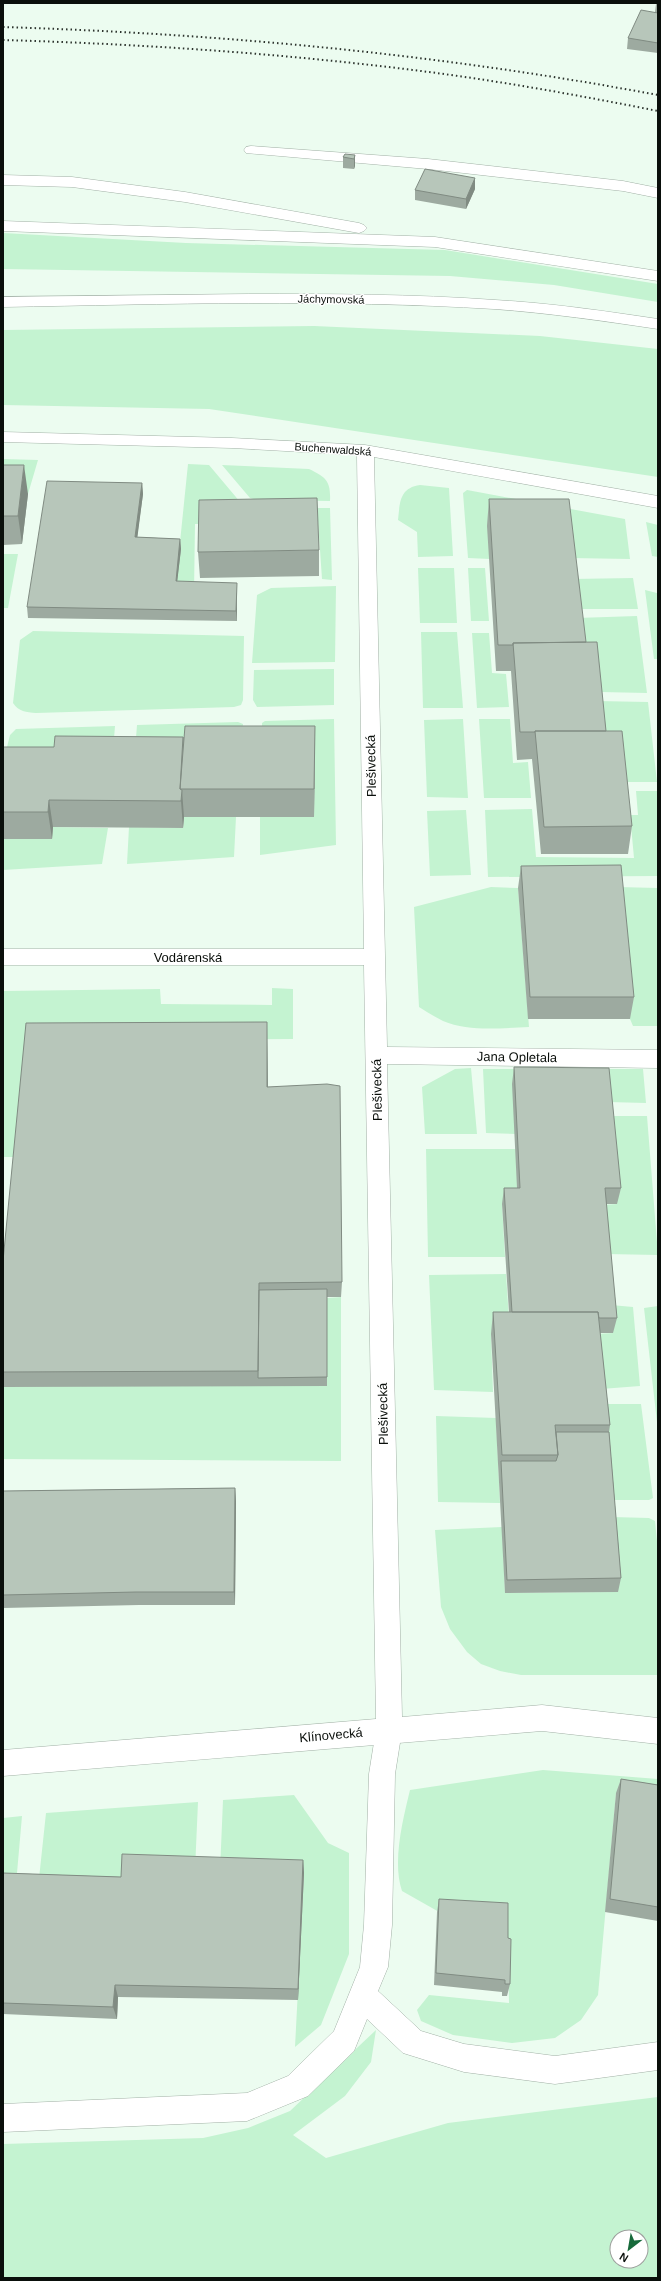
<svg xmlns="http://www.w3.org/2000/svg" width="661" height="2281" font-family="Helvetica,sans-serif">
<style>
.green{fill:#c4f3d1;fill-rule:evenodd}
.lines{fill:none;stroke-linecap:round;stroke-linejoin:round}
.service-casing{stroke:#a2b1a6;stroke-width:1}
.minor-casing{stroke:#a2b1a6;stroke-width:1}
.tertiary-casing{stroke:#a2b1a6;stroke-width:1}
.service{fill:#fff;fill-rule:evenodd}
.minor{fill:#fff;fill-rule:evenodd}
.tertiary{fill:#fff;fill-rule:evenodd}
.rail{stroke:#2c332d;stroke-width:2;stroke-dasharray:1.5 3;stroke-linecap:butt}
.wall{fill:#9daaa0}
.shaded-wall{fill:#808b82}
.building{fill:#b7c6ba;stroke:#808b82}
.labels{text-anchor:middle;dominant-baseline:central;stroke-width:3;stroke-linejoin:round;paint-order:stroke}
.far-street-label{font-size:11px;fill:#0a0f0b;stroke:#fff}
.street-label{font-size:13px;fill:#0a0f0b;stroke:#fff}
</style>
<rect width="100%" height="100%" fill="#ecfcf0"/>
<!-- green -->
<path class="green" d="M 3,233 L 186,243 L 445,250 L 658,284 L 658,302 L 554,285 L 450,276 L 3,269 Z
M 314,326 L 540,336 L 658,349 L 658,477 L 209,409 L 3,405 L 3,330 Z
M 3,459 L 38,460 L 28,494 L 3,494 Z
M 188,464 L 209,465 L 246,509 L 247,523 L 195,524 L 194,592 L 175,591 Z
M 222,465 L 309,469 C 326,477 331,481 330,501 L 257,500 L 250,498 Z
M 420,485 L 449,488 L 453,556 L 418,557 L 417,532 L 398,520 C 400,503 399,488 420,485 Z
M 467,490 L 625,519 L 630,559 L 570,558 L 488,526 L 490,559 L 468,558 L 463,493 Z
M 267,508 L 330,508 L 332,580 L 322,579 L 318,521 L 266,522 Z
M 646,522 L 658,525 L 658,557 L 652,556 Z
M 3,554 L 18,554 L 8,608 L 3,608 Z
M 418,568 L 454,568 L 457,623 L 420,623 Z
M 468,568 L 485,568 L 489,621 L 471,621 Z
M 633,578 L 638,609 L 576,609 L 572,579 Z
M 336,586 L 335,662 L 252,663 L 257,595 L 271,588 Z
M 645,590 L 657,593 L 658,591 L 658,659 L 654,659 Z
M 637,616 L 647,693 L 601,692 L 583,668 L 577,618 Z
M 33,631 L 244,636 L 243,700 L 241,705 L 234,707 L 36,713 C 26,712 19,712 13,703 L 20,640 Z
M 421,632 L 457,632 L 463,708 L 423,708 Z
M 472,633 L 489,633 L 492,673 L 506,674 L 509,707 L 477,708 Z
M 334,669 L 334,705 L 257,707 L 253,700 L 254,670 Z
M 597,701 L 648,702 L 657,782 L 620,782 L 602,759 Z
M 334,719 L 336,845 L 260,855 L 260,817 L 314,817 L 315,754 L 262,754 L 262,723 L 265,721 Z
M 463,719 L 468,798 L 427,797 L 424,720 Z
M 479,719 L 510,719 L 513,763 L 528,762 L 531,798 L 484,798 Z
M 238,722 L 243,724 L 240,754 L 134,764 L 137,725 Z
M 115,726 L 112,764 L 6,751 L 10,735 L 16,729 Z
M 636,791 L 658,791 L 658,876 L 488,877 L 485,810 L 532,809 L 536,857 L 634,858 L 630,815 L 638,815 Z
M 466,810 L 471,875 L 430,876 L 427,811 Z
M 184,817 L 236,817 L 234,857 L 127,864 L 129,827 L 183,828 Z
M 53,827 L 108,828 L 102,864 L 3,870 L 3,839 L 51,839 Z
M 491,887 L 518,888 L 529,1027 C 501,1028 469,1032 443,1021 C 435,1017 427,1012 419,1007 L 414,907 Z
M 617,887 L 658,888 L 658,1026 L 633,1026 L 630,1019 Z
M 272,988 L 293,989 L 293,1039 L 30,1040 L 18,1157 L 3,1157 L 3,991 L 160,989 L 161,1004 L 272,1005 Z
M 471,1068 L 477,1134 L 425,1134 L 422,1087 L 455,1069 Z
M 483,1069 L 643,1069 L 646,1103 L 608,1102 L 516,1134 L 486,1133 Z
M 610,1116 L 647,1116 L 658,1255 L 606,1254 L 602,1205 L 617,1204 Z
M 426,1149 L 516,1149 L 518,1204 L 502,1204 L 505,1257 L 428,1257 Z
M 506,1274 L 510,1334 L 491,1334 L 493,1392 L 434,1390 L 429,1275 Z
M 341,1297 L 341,1461 L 3,1459 L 3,1387 L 327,1298 Z
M 611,1305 L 633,1307 L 640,1386 L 601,1389 L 594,1334 L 613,1333 Z
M 658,1306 L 658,1431 L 644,1308 Z
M 601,1404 L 641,1404 L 653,1498 L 649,1500 L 610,1500 Z
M 436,1416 L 496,1418 L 500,1503 L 438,1502 Z
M 612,1517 L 649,1518 L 655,1521 L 658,1551 L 658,1675 L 521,1675 L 500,1671 L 481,1664 L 467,1652 L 450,1629 L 441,1607 L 435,1530 L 502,1527 L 505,1593 L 617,1592 Z
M 543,1770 L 658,1779 L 658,1800 L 616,1793 L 598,1995 L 581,2020 L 555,2038 L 512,2043 L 453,2035 L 421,2021 L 417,2010 L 429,1995 L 509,2003 L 508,1951 L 402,1891 C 392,1862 403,1819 410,1790 Z
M 294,1795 L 328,1843 L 349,1853 L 349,1954 L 321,2025 L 295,2047 L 304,1873 L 220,1871 L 223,1800 Z
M 198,1802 L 195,1870 L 124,1890 L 38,1888 L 46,1813 Z
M 22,1816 L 17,1873 L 3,1873 L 3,1818 Z
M 376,2030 L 371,2062 L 345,2096 L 293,2135 L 326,2158 L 448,2123 L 658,2097 L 658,2278 L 3,2278 L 3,2144 L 203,2138 L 248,2128 L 290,2111 ZM 617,2237 L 641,2237 L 641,2261 L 617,2261 Z"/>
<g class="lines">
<defs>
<path id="service" d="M 251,146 L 428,159 L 623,181 L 658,188 L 658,198 L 623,191 L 428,169 L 246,153 L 244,150 L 246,147 Z
M 3,175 L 72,177 L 185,192 L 359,223 L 364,225 L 367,228 L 364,231 L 359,233 L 185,202 L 72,187 L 3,185 Z
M 3,221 L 435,237 L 658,271 L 658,281 L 435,247 L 3,231 Z
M 389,1717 L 398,1721 L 402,1730 L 395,1774 L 392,1925 L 388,1967 L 378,1991 L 421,2031 L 464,2044 L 555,2056 L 658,2042 L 658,2070 L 555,2084 L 464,2072 L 403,2053 L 367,2019 L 354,2051 L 308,2096 L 247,2121 L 3,2132 L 3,2104 L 247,2093 L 288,2076 L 334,2031 L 360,1967 L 364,1925 L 369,1774 L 376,1730 L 380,1721 Z"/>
<path id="minor" d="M 3,432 L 232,438 L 365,445 L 658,496 L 658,508 L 374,457 L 387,1047 L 658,1050 L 658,1068 L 387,1064 L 402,1717 L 542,1705 L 658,1718 L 658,1744 L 542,1731 L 3,1776 L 3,1750 L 376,1719 L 364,965 L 3,965 L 3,949 L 364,949 L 357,455 L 232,448 L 3,442 Z"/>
<path id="tertiary" d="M 249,294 C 331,294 413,294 495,300 C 550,303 604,311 658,319 L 658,329 C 604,321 549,313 494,309 C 331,299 167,304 3,307 L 3,297 Z"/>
</defs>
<!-- service casing -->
<use href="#service" class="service-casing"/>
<!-- minor casing -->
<use href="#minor" class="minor-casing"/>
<!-- tertiary casing -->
<use href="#tertiary" class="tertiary-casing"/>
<!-- service -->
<use href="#service" class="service"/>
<!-- minor -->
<use href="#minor" class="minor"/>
<!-- tertiary -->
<use href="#tertiary" class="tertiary"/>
<!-- rail -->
<path class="rail" d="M 3,27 C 226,34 438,54 658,95
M 3,40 C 140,44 277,53 413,70 C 495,80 577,95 658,111"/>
</g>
<!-- wall -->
<path class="wall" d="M 650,3 L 658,3 L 658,53 L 627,49 L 628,38 L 655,12 L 656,4 Z
M 355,155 L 355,166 L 354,169 L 343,168 L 343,157 Z
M 475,178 L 475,189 L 466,209 L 415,200 L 415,190 Z
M 3,465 L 28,494 L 22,544 L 3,545 Z
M 142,483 L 143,494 L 137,537 L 180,539 L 181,549 L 177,581 L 237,593 L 237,621 L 28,618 L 27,607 Z
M 489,499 L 586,642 L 606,731 L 632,826 L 628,854 L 541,854 L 532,759 L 517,760 L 511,671 L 496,671 L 487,526 Z
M 319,550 L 319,576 L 200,578 L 198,552 Z
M 315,726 L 314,817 L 184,817 L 183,828 L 53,827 L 52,839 L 3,839 L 3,747 L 54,747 L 183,737 Z
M 521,866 L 634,997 L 630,1019 L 528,1019 L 518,888 Z
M 267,1022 L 268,1087 L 342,1282 L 341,1297 L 327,1297 L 327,1386 L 3,1387 L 3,1261 Z
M 514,1067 L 621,1188 L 617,1204 L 606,1204 L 617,1318 L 613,1333 L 600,1333 L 610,1425 L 609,1432 L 621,1578 L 618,1592 L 505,1593 L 491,1334 L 493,1312 L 509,1312 L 502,1204 L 504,1188 L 517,1188 L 512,1084 Z
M 235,1488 L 236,1502 L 235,1605 L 139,1605 L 3,1608 L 3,1491 Z
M 621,1779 L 658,1785 L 658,1921 L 605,1912 L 616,1793 Z
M 303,1860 L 304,1873 L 298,2000 L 118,1997 L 117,2019 L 3,2014 L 3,1873 L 121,1877 Z
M 439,1899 L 510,1984 L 507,1996 L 502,1996 L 502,1992 L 434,1985 L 437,1912 Z"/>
<!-- shaded-wall -->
<path class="shaded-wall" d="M 355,155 L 355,166 L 354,169 L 354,159 Z
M 475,178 L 475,189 L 466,209 L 466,199 Z
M 24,465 L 28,494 L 22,544 L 18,516 Z
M 142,483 L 143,494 L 136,548 L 135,537 Z
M 180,539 L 181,549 L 176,592 L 176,581 Z
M 237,583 L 237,621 L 236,611 Z
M 315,726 L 315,754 L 314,817 L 314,789 Z
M 182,790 L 184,817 L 183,828 L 181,801 Z
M 49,800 L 53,827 L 52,839 L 48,812 Z
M 267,1022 L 267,1039 L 268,1104 L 267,1087 Z
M 235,1488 L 236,1502 L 235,1605 L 234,1592 Z
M 303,1860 L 304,1873 L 298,2000 L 298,1989 Z
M 115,1985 L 118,1997 L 117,2019 L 113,2007 Z"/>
<!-- building -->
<path class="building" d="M 641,10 L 658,13 L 658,43 L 628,38 Z
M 345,154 L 355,155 L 354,159 L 343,157 Z
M 425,169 L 475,178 L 466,199 L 415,190 Z
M 3,465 L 24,465 L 18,516 L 3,516 Z
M 47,481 L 142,483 L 135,537 L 180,539 L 176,581 L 237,583 L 236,611 L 27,607 Z
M 317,498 L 319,550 L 198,552 L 199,500 Z
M 489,499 L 569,499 L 586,642 L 513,643 L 513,645 L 498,645 Z
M 597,642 L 606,731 L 535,731 L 535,732 L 520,732 L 513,643 Z
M 185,726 L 315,726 L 314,789 L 180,789 Z
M 535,731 L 622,731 L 632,826 L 544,827 Z
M 55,736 L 183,737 L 180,789 L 182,790 L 181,801 L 49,800 L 48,812 L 3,812 L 3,747 L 54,747 Z
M 621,865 L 634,997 L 530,997 L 521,866 Z
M 267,1022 L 267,1087 L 327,1084 L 340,1086 L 342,1282 L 259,1283 L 258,1371 L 3,1372 L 3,1261 L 26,1023 Z
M 514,1067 L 609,1068 L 621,1188 L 605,1188 L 617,1318 L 599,1318 L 598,1312 L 512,1312 L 504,1188 L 520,1188 Z
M 327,1289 L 327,1377 L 258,1378 L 259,1290 Z
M 493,1312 L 598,1312 L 610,1425 L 555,1425 L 558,1455 L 502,1455 Z
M 556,1432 L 609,1432 L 621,1578 L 507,1580 L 501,1461 L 556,1461 L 558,1455 Z
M 235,1488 L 234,1592 L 136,1592 L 3,1595 L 3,1491 Z
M 621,1779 L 658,1785 L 658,1907 L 610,1899 Z
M 122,1854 L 303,1860 L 298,1989 L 115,1985 L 113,2007 L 3,2003 L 3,1873 L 121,1877 Z
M 439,1899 L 508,1903 L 508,1938 L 511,1939 L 510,1984 L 505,1984 L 505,1980 L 436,1973 Z"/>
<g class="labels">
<!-- far-street labels -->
<g class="far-street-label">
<text transform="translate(331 299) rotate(1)">Jáchymovská</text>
<text transform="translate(333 449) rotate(4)">Buchenwaldská</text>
</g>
<!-- street labels -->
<g class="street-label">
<text transform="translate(371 766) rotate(-91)">Plešivecká</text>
<text x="188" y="957">Vodárenská</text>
<text transform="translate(517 1057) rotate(1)">Jana Opletala</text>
<text transform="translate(377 1090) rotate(-91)">Plešivecká</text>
<text transform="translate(383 1414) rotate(-91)">Plešivecká</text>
<text transform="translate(331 1735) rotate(-5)">Klínovecká</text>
</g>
</g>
<!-- border -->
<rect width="661" height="2281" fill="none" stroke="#0a0f0b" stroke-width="8"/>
<!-- north arrow -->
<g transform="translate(629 2249) rotate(211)"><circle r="19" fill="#ffffff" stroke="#9d9f9d"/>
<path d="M0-3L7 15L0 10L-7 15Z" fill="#176a3b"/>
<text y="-6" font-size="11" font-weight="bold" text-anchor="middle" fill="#0a0f0b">N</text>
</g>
</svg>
